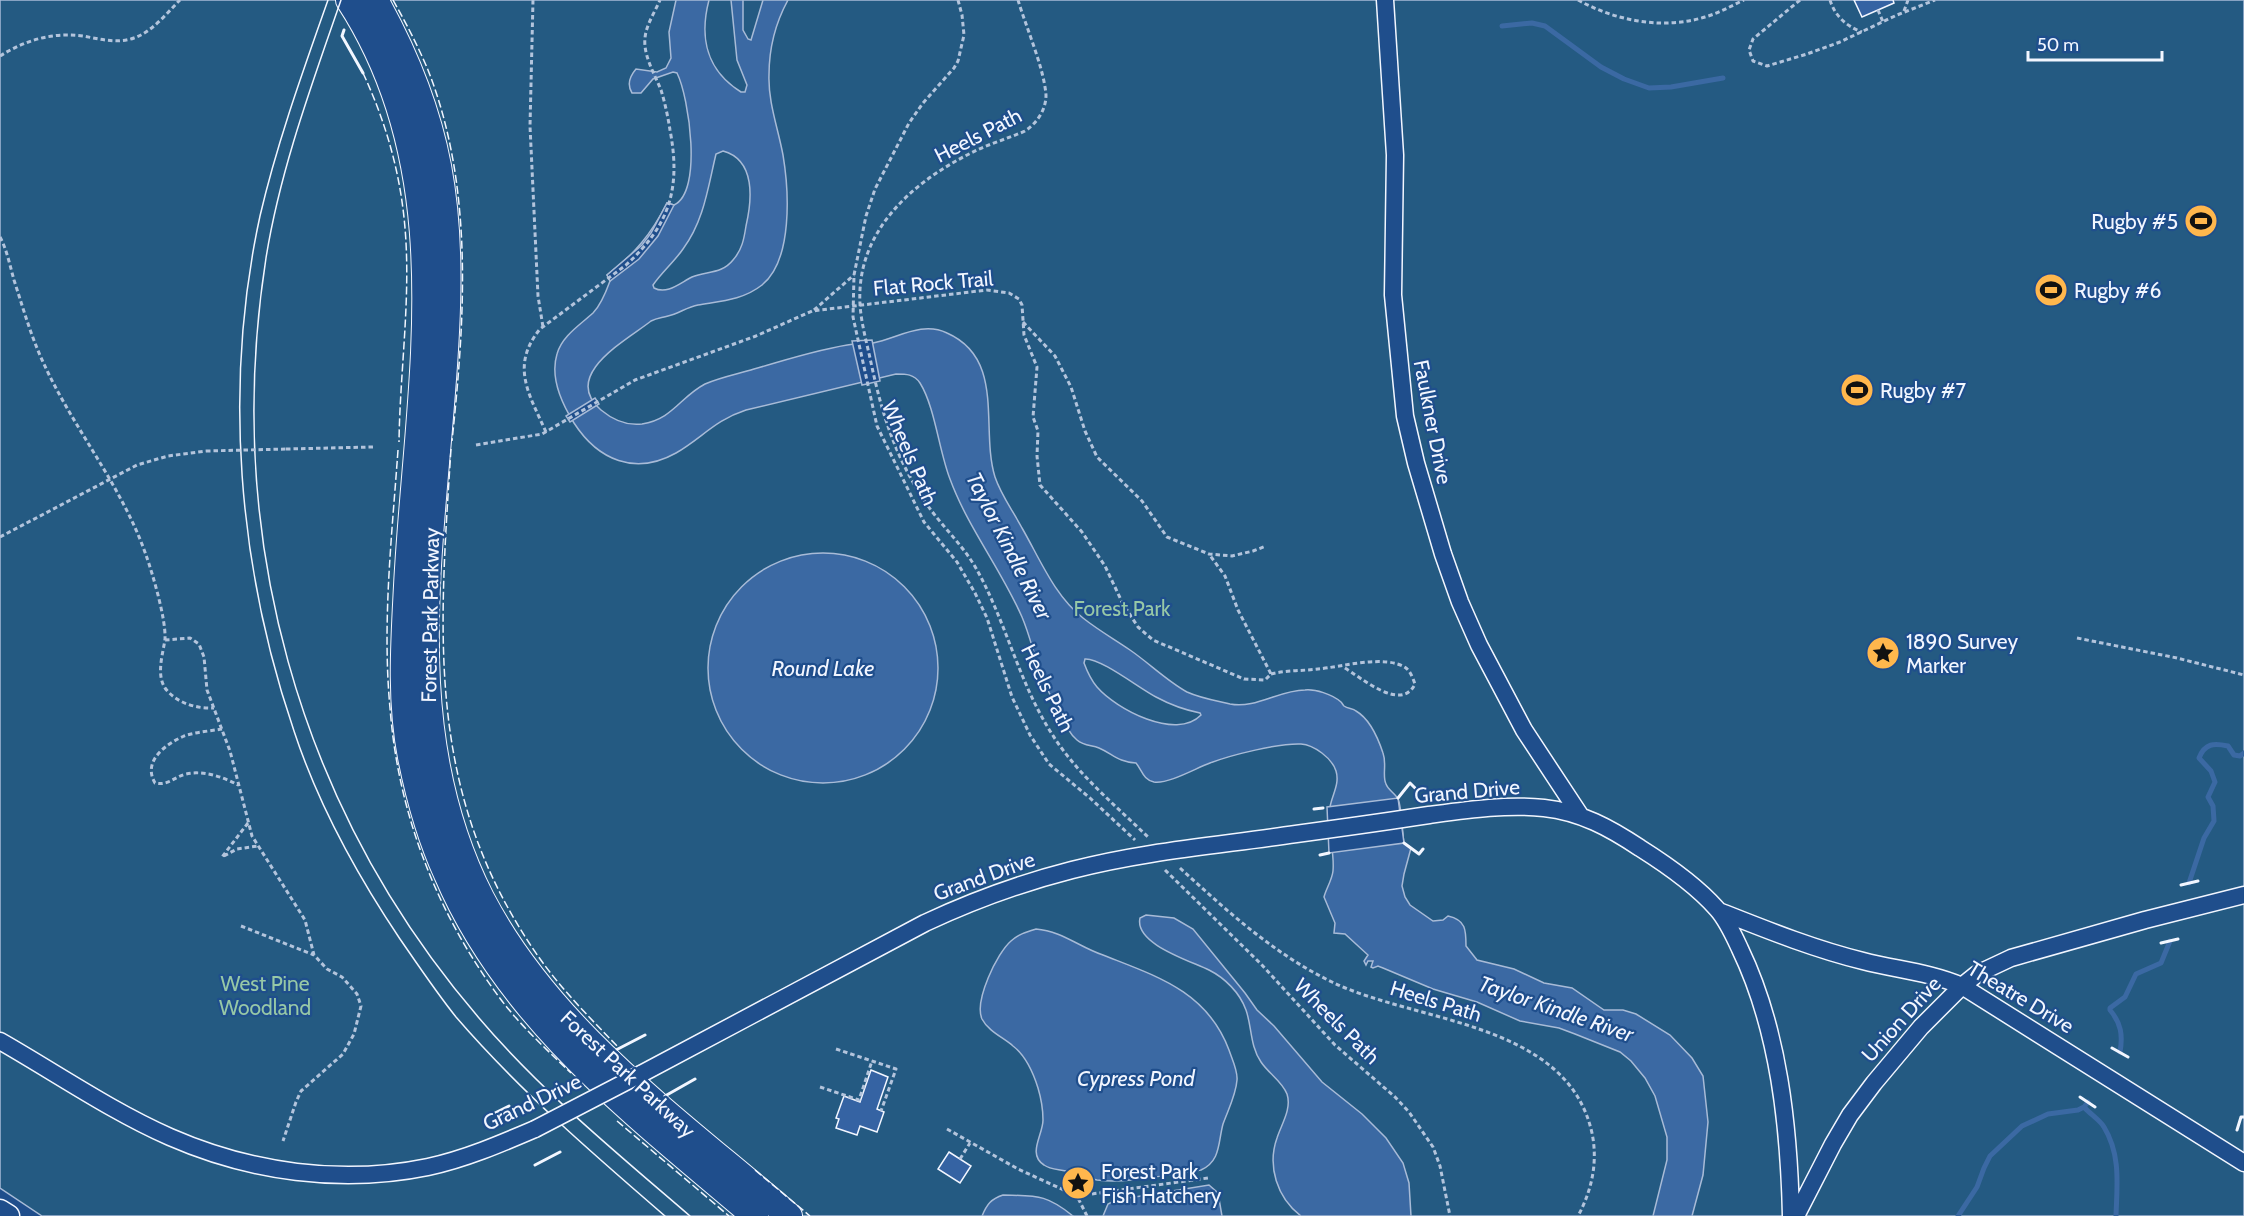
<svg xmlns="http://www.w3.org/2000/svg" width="2244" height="1216" font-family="Cabin,sans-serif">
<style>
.green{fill:#245a82;stroke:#a8bbd7;stroke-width:1.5}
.water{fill:#3b69a3;stroke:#a8bbd7;stroke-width:1.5;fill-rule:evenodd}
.pier{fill:#1f4e8c;stroke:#a8bbd7;stroke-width:1.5}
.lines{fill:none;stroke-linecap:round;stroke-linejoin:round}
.stream{stroke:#3b69a3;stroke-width:5}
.building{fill:#3563a3;stroke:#f2f6ff;stroke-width:1.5}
.minor-casing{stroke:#f2f6ff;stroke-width:19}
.secondary-casing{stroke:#f2f6ff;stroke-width:25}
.primary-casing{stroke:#f2f6ff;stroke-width:28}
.path{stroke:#b3c4dc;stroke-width:3;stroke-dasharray:4.5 3;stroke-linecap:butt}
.minor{stroke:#1f4e8c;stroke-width:16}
.secondary{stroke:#1f4e8c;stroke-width:22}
.primary{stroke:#1f4e8c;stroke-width:26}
.tram{stroke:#f2f6ff;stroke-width:1.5}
.minor-bridge-casing{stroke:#f2f6ff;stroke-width:19;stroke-linecap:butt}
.path-bridge{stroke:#b3c4dc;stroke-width:3;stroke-dasharray:4.5 3;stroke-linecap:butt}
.minor-bridge{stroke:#1f4e8c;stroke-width:16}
.fence{stroke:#f2f6ff;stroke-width:1.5;stroke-dasharray:8 3;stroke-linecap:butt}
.wall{stroke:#f2f6ff;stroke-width:3}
.labels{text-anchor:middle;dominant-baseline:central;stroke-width:4.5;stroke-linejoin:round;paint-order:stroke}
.street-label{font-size:21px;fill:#f2f6ff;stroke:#1f4e8c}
.poi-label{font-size:21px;fill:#f2f6ff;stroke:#1f4e8c;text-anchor:start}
.park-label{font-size:21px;fill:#97c8a6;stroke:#1f4e8c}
.water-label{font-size:22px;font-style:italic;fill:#f2f6ff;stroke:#1f4e8c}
</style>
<rect width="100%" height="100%" fill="#1f4e8c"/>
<!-- green -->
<path class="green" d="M 0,0 L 2244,0 L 2244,1216 L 42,1216 L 0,1188 Z"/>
<!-- water -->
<path class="water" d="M 676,0 L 709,0 C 699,38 707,71 741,92 L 745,92 L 747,85 L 737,60 L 731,0 L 743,0 L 743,30 L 748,39 L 751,40 L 763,0 L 788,0 C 776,22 769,49 769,75 C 768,102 778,128 783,155 C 789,191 793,260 762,285 C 743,300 721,301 698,305 C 687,307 678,314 668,316 C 661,318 657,318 651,321 C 627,340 560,375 601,410 C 613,420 626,426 642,424 C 673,419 680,397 705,384 C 721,377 738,374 754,369 C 786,360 822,348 854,344 C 860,343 867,344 873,343 C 898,338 922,321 947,333 C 1006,359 980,429 995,477 C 1001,495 1013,511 1022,528 C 1040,559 1054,595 1083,618 C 1098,630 1114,639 1130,650 C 1149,663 1167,681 1187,692 C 1200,698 1217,701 1230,704 C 1256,709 1279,690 1305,690 C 1315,689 1332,694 1341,702 C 1342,703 1343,705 1344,706 C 1348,709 1353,708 1356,711 C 1370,719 1378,738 1383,753 C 1387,764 1382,776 1386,784 C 1388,790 1395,793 1398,799 C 1402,808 1402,832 1404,843 L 1411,848 L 1404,874 L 1402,886 L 1405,897 L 1410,905 L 1433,921 L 1443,920 L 1448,916 C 1466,920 1466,930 1466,946 L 1477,960 L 1514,969 L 1544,983 L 1572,988 L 1604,1010 L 1623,1010 L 1636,1014 L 1670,1035 L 1692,1058 L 1703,1076 L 1708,1122 L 1703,1175 L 1692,1216 L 1653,1216 L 1667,1160 L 1667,1137 L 1655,1096 L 1645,1078 L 1631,1061 L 1620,1052 L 1575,1034 L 1559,1028 L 1520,1021 L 1477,1002 L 1433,989 L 1383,968 L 1378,966 L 1373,968 L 1371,967 L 1373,961 L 1368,961 L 1366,965 L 1364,961 L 1368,955 L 1345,934 L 1334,933 L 1335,923 L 1324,897 C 1326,889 1332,880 1333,871 C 1335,850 1326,827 1330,807 C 1332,795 1340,784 1336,771 C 1332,758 1314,745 1301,744 C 1279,743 1231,755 1210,763 C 1196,768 1169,784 1154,782 C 1143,780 1142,770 1136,763 C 1118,762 1113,754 1099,748 C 1091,745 1084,746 1077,740 C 1065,730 1063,714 1054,701 C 1037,675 1034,645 1022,617 C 1001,569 968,528 950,479 C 939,451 935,407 920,383 C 914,374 906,374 896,374 L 746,410 C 715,420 702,438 676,453 C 635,476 598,460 574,423 C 562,404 550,377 557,354 C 562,336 580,325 593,313 C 601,305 606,292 610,281 L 607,275 C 634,255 652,233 667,203 L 674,205 C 703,192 689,97 677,73 L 673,72 L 653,79 L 641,93 L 632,93 C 627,85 630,76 636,69 L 657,72 L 666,68 L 671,58 L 669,32 ZM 723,151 C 756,160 752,200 746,226 C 744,239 742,250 733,260 C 722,274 707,271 692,277 C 680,283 667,295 654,288 L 653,285 C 662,272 674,262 683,249 C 704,221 708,187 716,154 ZM 1085,659 C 1101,658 1140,689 1156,697 C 1169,704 1185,710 1200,713 L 1201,715 C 1176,741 1116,709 1097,687 C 1091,680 1087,671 1084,663 Z
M708 668a115 115 0 1 1 230 0a115 115 0 1 1-230 0Z
M 1146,915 L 1174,918 L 1193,929 L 1245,993 L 1257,1010 L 1274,1026 L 1322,1082 L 1362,1114 L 1386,1138 L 1403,1163 L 1409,1183 L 1411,1216 L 1301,1216 C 1277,1198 1267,1166 1277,1138 C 1281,1125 1292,1109 1287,1094 C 1282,1081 1269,1074 1261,1062 C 1250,1046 1252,1027 1246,1010 C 1240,993 1225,978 1209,970 C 1191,961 1134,944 1140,918 Z
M 1036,929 C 1062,931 1079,947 1103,955 C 1156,976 1207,991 1229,1050 C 1232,1059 1238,1071 1237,1080 C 1236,1095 1228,1110 1223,1124 C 1218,1142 1221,1161 1201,1170 C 1169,1174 1128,1184 1097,1180 C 1086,1178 1076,1173 1066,1171 C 1059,1169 1051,1170 1044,1165 C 1027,1154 1043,1135 1043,1120 C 1043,1109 1041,1098 1038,1088 C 1033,1072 1026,1056 1013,1046 C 1004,1038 988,1031 982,1019 C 974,1001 997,953 1011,941 C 1019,934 1026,932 1036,929 Z
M 1209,1185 L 1218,1193 L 1222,1216 L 1103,1216 L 1108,1204 L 1116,1200 Z
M 1003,1195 C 1037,1196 1046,1194 1073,1216 L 982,1216 C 987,1204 991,1199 1003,1195 Z"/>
<!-- pier -->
<path class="pier" d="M 667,203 L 674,205 L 658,236 L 639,259 L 610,281 L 607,275 L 642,245 L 651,233 Z
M 872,340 L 880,381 L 862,385 L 852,341 Z
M 595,398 L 599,404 L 570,422 L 566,416 Z
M 1398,798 L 1404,843 L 1329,853 L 1327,807 Z"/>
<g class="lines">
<!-- stream -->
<path class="stream" d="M 1502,26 L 1532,23 L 1545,26 L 1601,67 L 1624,79 L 1649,88 L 1671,87 L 1723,78
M 2189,883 L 2204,838 L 2214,821 L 2213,806 L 2208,797 L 2215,782 L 2211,771 L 2199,758 C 2205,743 2214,743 2228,746 L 2234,755 L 2240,756 L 2244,753
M 2120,1052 C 2123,1035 2121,1023 2110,1010 L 2110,1008 L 2125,997 L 2136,974 L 2161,963 L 2170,941
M 2084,1107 C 2090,1114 2100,1120 2104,1127 C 2121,1155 2117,1185 2116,1216
M 1958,1216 L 1977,1187 L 1984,1168 L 1990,1156 L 2022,1126 L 2048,1114 L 2078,1110 L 2084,1107 L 2088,1102"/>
</g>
<!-- building -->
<path class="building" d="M 1854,0 L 1893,0 L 1894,3 L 1862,17 Z
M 871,1070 L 888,1077 L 877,1109 L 884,1112 L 877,1132 L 860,1126 L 857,1135 L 836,1128 L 839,1119 L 836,1118 L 844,1096 L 860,1102 Z
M 949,1152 L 971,1166 L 960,1183 L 938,1169 Z"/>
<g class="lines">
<defs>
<path id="minor" d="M 1385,0 L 1395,155 L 1393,295 L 1405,416 L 1416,463 L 1443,554 L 1460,602 L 1479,645 L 1524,730 L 1580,815
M 1719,911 C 1767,930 1814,949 1863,961 C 1898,970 1929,972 1962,986 L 2244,1163
M 0,1041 C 56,1073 111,1111 170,1137 C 250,1172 341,1185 428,1167 C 465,1159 500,1144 535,1129
M 641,1074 L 925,923 C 972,901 1021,883 1072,870 C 1145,851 1222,845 1296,834 C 1340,828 1384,822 1429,815 C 1466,810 1506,804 1544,808 C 1581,812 1610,828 1640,848 C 1667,865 1696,885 1717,909 C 1727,920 1734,936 1740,949 C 1779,1030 1789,1127 1791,1216
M 1796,1216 L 1833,1144 L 1850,1115 L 1874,1083 L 1921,1027 L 1962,986 L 1977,974 L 2011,958 L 2145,920 L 2244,895"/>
<path id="secondary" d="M 0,1211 L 8,1216"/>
<path id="primary" d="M 349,0 C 465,178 417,389 407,586 C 404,643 400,701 411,757 C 419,797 430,837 447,874 C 509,1020 638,1116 755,1216
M 375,0 C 404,52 427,108 438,166 C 452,240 448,317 442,392 C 429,564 399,737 481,898 C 550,1031 678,1120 789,1216"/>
</defs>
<!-- minor casing -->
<use href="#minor" class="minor-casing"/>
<!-- secondary casing -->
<use href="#secondary" class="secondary-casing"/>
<!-- primary casing -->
<use href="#primary" class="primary-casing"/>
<!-- path -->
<path class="path" d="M 533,0 L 530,126 L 538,296 L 543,327
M 958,0 L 962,15 L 964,35 L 958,61 L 954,68 L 923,103 L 909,123 L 875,189 L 866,216 L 854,275 L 853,317 L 877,426 L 924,522 L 957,562 L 975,593 L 987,618 L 1012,697 L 1030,735 L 1049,764 L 1090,798 L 1135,840
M 1018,0 C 1026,27 1044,68 1046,95 C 1046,110 1037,123 1025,131 C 1007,139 988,144 971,153 C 911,183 856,232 860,304 C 861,322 866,340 870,358 C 881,410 893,452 922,497 C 938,523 962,543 977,570 C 1006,622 1019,683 1052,734 C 1076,773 1115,805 1148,837
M 1578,0 C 1616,21 1663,30 1705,17 C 1719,13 1731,6 1744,0
M 1800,0 L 1753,39 L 1749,50 L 1753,61 L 1767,66 L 1807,54 L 1840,42 L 1897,15 L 1935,0
M 1830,0 C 1835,16 1846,26 1862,32
M 1878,10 L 1883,22
M 1904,11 L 1908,0
M 0,56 C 26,40 52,32 83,36 C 100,39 117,44 134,38 C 152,32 166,14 180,0
M 0,237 C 7,250 10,266 14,280 C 23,308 31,336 43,362 C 73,428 122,486 146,555 C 153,575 166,619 165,639 C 163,654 156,674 165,688 C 176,703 197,709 214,708
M 814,310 L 854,275
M 1023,322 L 1055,356 L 1071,387 L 1085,431 L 1097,457 L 1142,501 L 1167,537 L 1209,554 L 1232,556 L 1253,551 L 1266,546
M 546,432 C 529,394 510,366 540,329 L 626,265 C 670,225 681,188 670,130 C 668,117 665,103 661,90 C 655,75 643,55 645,38 C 646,25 655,12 660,0
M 476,445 L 542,434 L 635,380 L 756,336 L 812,311 L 987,290 L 1009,293 L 1019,299 L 1022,305 L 1024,335 L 1037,367 L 1033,417 L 1038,431 L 1037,456 L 1040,485 L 1082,532 L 1105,566 L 1123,604 L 1138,627 L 1153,640 L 1244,679 L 1265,680 L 1271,674 L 1238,610 L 1225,576 L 1209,554
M 286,449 L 373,447
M 0,537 L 137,465 L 168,456 L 206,451
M 2077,638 L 2177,658 L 2244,675
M 165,640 L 190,638 L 199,644 L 204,657 L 207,690 L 230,751 L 252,836 L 305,920 L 314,955 L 327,969 L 342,977 L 357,994 L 361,1006 L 354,1034 L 343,1054 L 301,1091 L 296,1102 L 283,1141
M 1271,674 C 1287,670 1302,671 1318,669 C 1341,667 1386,654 1406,668 C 1411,672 1413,679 1415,684 C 1401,713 1361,677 1343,667
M 222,729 C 210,731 196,732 184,736 C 166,744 142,761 155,783 C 168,786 174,777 186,774 C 202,770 224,777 238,785
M 248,823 L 222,857 L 237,849 L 258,846
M 1180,868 C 1227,911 1274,954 1332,982 C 1416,1023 1567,1021 1592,1133 C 1598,1162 1592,1190 1578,1216
M 1165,870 L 1261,964 L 1335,1045 L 1395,1097 L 1409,1112 L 1433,1147 L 1440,1166 L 1450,1216
M 241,926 L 314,955
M 836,1049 L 896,1069 L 881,1111
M 820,1087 L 859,1100 L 872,1061
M 947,1129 L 1018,1169 L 1077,1196
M 960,1159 L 970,1143
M 1087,1216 L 1077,1196 L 1208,1178"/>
<!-- minor -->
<use href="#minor" class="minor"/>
<!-- secondary -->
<use href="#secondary" class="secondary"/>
<!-- primary -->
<use href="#primary" class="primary"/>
<!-- tram -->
<path class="tram" d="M 328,0 C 303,71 277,143 260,216 C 223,386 238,567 294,731 C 318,804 357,875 400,939 C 418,965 436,992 456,1017 C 519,1090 592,1153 665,1216
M 341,0 C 312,84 280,170 266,258 C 223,533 297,806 479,1018 C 541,1091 617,1153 690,1216"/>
<defs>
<path id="minor-bridge" d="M 535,1129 L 641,1074"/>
</defs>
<!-- minor-bridge casing -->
<use href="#minor-bridge" class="minor-bridge-casing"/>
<!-- path-bridge -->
<path class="path-bridge" d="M 206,451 L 286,449"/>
<!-- minor-bridge -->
<use href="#minor-bridge" class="minor-bridge"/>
<!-- fence -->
<path class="fence" d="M 393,0 C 406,23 418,46 428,70 C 474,187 465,318 452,441
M 363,73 C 383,116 397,161 403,209 C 413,286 400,365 399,442
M 451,449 C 439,636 425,794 538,956 C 561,989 591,1019 619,1048
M 398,450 C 392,535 382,622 390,708 C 398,815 438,916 502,1001 C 522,1027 547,1050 571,1073
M 617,1121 L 729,1216
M 755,1170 L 810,1216"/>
<!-- wall -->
<path class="wall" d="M 344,30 L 342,36 L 363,73
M 1398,798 L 1410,783 L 1415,788
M 1314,809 L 1323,808
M 1404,843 L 1419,854 L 1423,849
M 1320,855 L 1329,853
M 2181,885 L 2198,881
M 2161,943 L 2178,939
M 2112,1048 L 2128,1057
M 616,1050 L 645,1035
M 665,1096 L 695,1079
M 2080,1097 L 2095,1107
M 491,1115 L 509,1106
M 2237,1130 L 2241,1117 L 2244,1117
M 535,1165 L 560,1152"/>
</g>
<!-- icons -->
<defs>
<symbol id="stadium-disc" viewBox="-11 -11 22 22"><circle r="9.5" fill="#ffb74d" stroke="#1f4e8c"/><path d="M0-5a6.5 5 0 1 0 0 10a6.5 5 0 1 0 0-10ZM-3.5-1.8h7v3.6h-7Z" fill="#111"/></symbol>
<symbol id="sight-disc" viewBox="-11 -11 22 22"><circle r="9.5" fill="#ffb74d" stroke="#1f4e8c"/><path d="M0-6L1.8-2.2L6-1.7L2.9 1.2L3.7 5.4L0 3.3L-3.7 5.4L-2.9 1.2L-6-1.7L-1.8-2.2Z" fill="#111"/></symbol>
</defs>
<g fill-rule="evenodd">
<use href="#stadium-disc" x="2182" y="202" width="38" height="38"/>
<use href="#stadium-disc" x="2032" y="271" width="38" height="38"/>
<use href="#stadium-disc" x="1838" y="371" width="38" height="38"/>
<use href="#sight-disc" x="1864" y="634" width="38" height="38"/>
<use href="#sight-disc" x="1059" y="1164" width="38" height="38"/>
</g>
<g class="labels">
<!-- street labels -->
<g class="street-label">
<text transform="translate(978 135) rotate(-27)">Heels Path</text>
<text transform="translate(933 283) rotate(-5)">Flat Rock Trail</text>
<text transform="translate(1433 422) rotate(79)">Faulkner Drive</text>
<text transform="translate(910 453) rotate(67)">Wheels Path</text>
<text transform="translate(430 615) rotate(-89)">Forest Park Parkway</text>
<text transform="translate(1048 688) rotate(64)">Heels Path</text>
<text transform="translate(1467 791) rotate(-5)">Grand Drive</text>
<text transform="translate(984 876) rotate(-20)">Grand Drive</text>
<text transform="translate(2021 997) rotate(31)">Theatre Drive</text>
<text transform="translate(1436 1001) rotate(17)">Heels Path</text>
<text transform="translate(1901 1019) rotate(-48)">Union Drive</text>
<text transform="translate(1337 1021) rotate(45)">Wheels Path</text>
<text transform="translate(628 1074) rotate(43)">Forest Park Parkway</text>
<text transform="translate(532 1102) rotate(-25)">Grand Drive</text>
</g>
<!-- poi labels -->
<g class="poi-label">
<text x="2178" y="221" text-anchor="end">Rugby #5</text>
<text x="2074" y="290">Rugby #6</text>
<text x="1880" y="390">Rugby #7</text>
<text x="1906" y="641">1890 Survey<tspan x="1906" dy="24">Marker</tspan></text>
<text x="1101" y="1171">Forest Park<tspan x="1101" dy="24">Fish Hatchery</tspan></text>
</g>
<!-- park labels -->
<g class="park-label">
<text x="1122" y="608">Forest Park</text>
<text x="265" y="983">West Pine<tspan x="265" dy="24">Woodland</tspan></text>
</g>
<!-- water labels -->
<g class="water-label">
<text transform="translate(1009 546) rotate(63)">Taylor Kindle River</text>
<text x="823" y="668">Round Lake</text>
<text transform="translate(1556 1009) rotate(19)">Taylor Kindle River</text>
<text x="1136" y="1078">Cypress Pond</text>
</g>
</g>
<!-- scale -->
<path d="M2028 51v9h134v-9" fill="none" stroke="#f2f6ff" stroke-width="3"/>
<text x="2037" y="51" font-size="18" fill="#f2f6ff" stroke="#1f4e8c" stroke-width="4.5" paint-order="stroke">50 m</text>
</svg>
